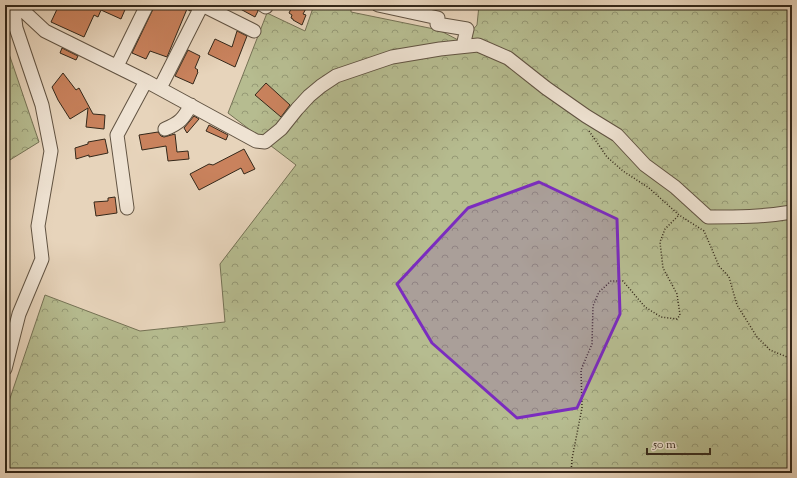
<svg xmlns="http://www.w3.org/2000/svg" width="797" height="478" font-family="'Sorts Mill Goudy',serif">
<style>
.forest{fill:url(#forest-crowns);stroke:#757255}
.building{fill:#c9825d;stroke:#34281a}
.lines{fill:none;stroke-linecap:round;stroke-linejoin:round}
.minor-casing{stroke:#615342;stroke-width:15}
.path{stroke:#34281a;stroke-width:1.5;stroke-dasharray:1 2;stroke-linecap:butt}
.minor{stroke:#efe3d3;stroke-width:13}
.marked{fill:#7b2cbf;fill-opacity:0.2;stroke:#7b2cbf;stroke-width:3;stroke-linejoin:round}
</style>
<defs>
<pattern id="forest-crowns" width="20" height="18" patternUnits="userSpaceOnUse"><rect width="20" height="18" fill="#b6bc90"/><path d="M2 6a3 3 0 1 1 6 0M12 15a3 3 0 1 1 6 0" fill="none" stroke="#959975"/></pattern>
</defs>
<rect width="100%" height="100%" fill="#e7d4bb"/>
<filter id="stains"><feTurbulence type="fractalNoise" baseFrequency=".005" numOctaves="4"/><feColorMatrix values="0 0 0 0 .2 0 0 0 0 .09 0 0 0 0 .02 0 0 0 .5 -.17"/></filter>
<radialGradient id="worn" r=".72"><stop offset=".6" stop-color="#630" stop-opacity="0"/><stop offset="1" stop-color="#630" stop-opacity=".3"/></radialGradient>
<!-- forest -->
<path class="forest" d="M 314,5 L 351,5 L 351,12 L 439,30 L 462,42 L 477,25 L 479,5 L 792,5 L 792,473 L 5,473 L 5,413 L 45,295 L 140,331 L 225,322 L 220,264 L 296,165 L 228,113 L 267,13 L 305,31 Z
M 5,42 L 39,142 L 5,163 Z"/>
<!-- building -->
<path class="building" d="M 59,5 L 127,5 L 121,19 L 101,10 L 98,17 L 94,15 L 84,37 L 51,22 Z
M 155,5 L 193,5 L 190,11 L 187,9 L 167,57 L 150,51 L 146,59 L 132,53 Z
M 233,5 L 255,5 L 258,11 L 255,17 Z
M 293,5 L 308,5 L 303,14 L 306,15 L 302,25 L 293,20 L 293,19 L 291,18 L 292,15 L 289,13 Z
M 237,31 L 247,36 L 235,67 L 208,54 L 215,39 L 232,47 Z
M 62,48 L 78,56 L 76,60 L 60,53 Z
M 188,50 L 200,56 L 195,68 L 198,70 L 197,71 L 198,72 L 193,84 L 175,76 Z
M 63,73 L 76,90 L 79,88 L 93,114 L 105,115 L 104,129 L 86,127 L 88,108 L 70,119 L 58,100 L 52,87 Z
M 266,83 L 290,105 L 281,117 L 255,95 Z
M 194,116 L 199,119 L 187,133 L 184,128 Z
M 209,125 L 228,135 L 226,140 L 206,131 Z
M 158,132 L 161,136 L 164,137 L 175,134 L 177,152 L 188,151 L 189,159 L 168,161 L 166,146 L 142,150 L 139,135 Z
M 105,139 L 108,153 L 89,157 L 89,155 L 76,159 L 75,148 L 88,144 L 88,142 Z
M 244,149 L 255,169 L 244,174 L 241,168 L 199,190 L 190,174 L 209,164 L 213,165 Z
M 115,197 L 117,213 L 96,216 L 94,202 L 108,201 L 108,198 Z"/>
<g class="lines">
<defs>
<path id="minor" d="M 17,5 L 45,31 L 146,81 L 256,141 L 265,142 L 281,129 L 297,109 L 309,96 L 321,86 L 336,76 L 392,57 L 440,49 L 478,45 L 508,58 L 546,88 L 586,116 L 617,135 L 645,165 L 675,187 L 708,217 C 738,217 762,217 792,212
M 263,5 L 266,7
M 378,5 L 438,18 L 437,24 L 467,29 L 463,46
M 117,66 L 147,5
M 160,88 L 202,5 L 254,31
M 165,129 C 180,123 183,119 191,105
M 127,208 L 117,135 L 146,81
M 5,369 L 19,314 L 42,259 L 38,226 L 51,151 L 42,105 L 16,28 L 13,5"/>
</defs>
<!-- minor casing -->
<use href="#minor" class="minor-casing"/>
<!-- path -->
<path class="path" d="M 589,131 L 607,157 L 623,171 L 649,188 L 679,215 L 704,231 L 719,266 L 729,277 L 737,305 L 757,337 L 770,350 L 792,359
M 571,473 L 572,459 L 582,408 L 581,370 L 592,344 L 593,306 L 599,292 L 611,281 L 623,281 L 645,307 L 661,317 L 677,319 L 680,315 L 677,294 L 663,268 L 660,242 L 665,229 L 679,215"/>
<!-- minor -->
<use href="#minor" class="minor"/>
</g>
<!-- marked area -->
<path class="marked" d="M 539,182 L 617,219 L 620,314 L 577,408 L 517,418 L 432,343 L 397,284 L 468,208 Z"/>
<!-- margin -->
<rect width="797" height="478" fill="none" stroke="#e7d4bb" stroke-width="20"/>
<rect x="6" y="6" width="785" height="466" fill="none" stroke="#34281a" stroke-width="2"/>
<rect x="10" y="10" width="777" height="458" fill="none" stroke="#34281a"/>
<!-- scale -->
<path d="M647 448v6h63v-6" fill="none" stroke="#34281a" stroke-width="2"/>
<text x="653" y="448" font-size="12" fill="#34281a" stroke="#efe3d3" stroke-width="3" paint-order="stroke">50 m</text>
<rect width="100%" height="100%" filter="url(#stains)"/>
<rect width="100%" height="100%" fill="url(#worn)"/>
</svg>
